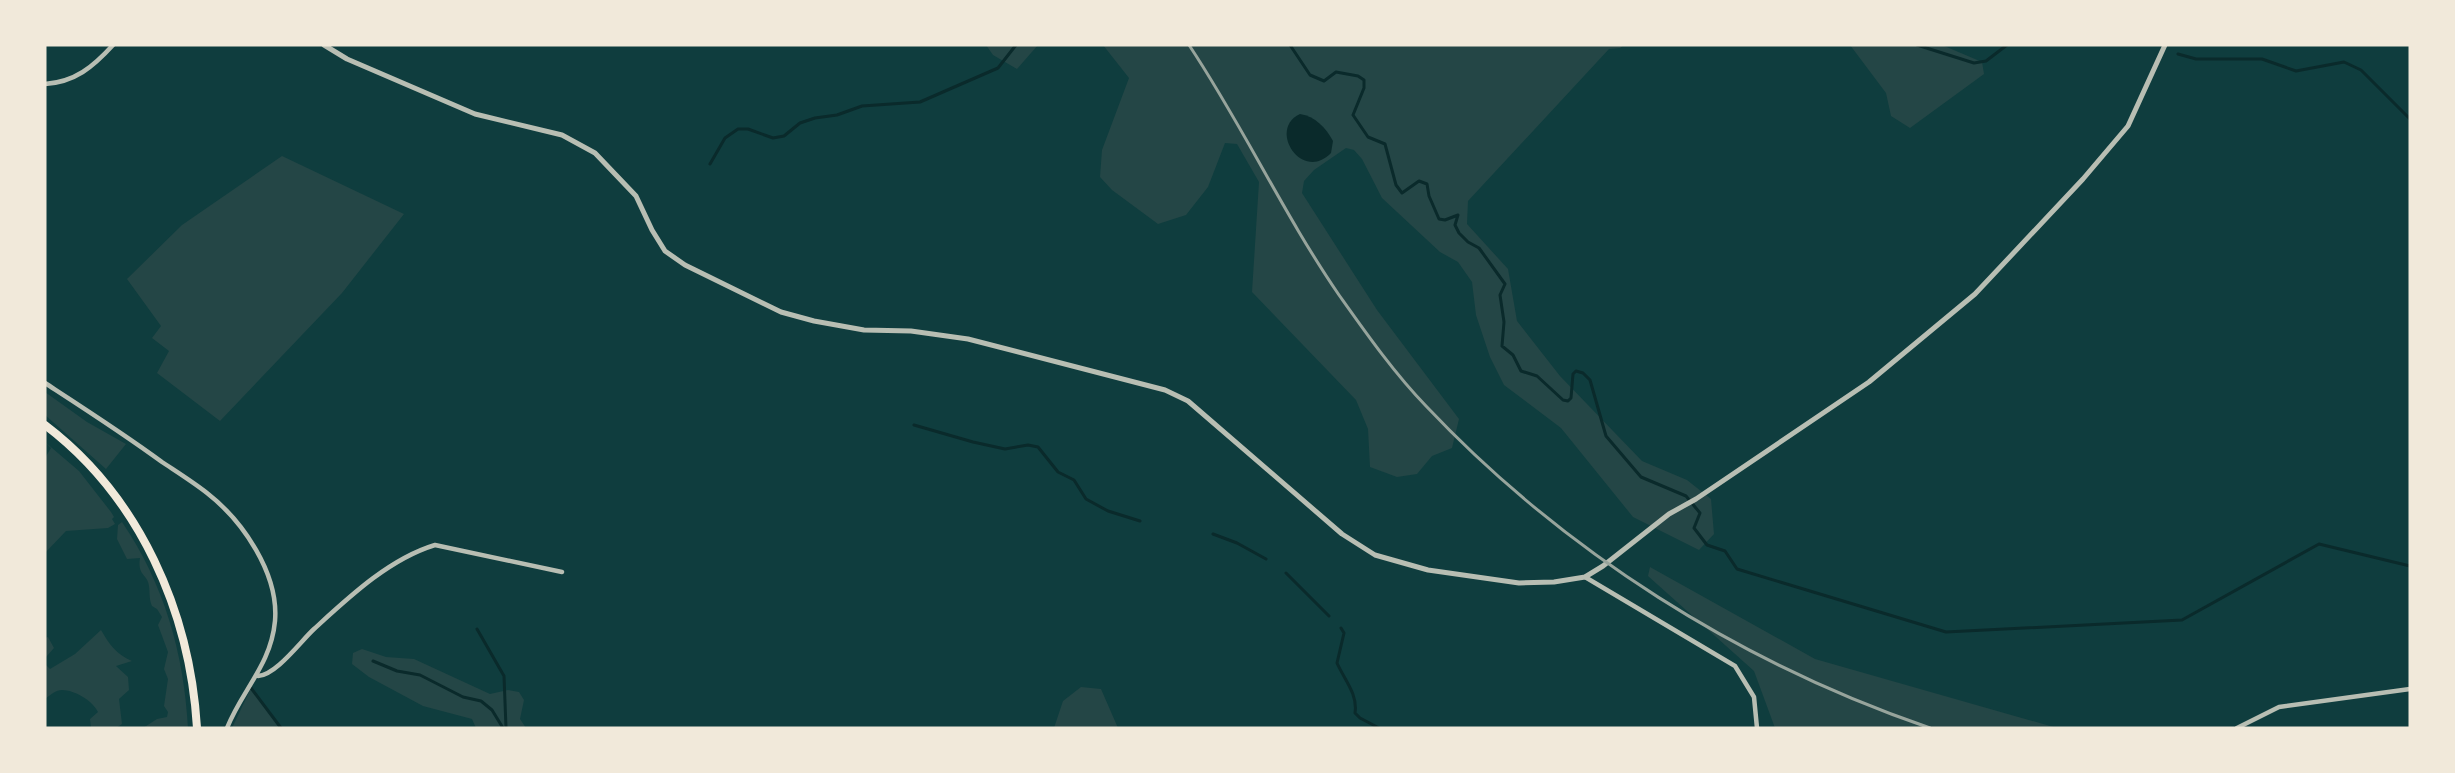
<svg xmlns="http://www.w3.org/2000/svg" width="2455" height="773" font-family="Arial,sans-serif">
<style>
.green{fill:#244646}
.water{fill:#0a2a2b}
.lines{fill:none;stroke-linecap:round;stroke-linejoin:round}
.stream{stroke:#0a2a2b;stroke-width:3}
.minor{stroke:#b8beb3;stroke-width:4.5}
.tertiary{stroke:#b8beb3;stroke-width:5}
.trunk{stroke:#f1e9da;stroke-width:8}
.rail{stroke:#97a49c;stroke-width:3}
</style>
<rect width="100%" height="100%" fill="#0f3d3e"/>
<!-- green -->
<path class="green" d="M 986,45 L 1038,45 L 1017,69 L 993,55 Z
M 1103,45 L 1624,45 L 1620,48 L 1609,49 L 1468,201 L 1467,224 L 1508,269 L 1517,321 L 1560,376 L 1642,461 L 1687,480 L 1711,499 L 1714,534 L 1699,550 L 1633,517 L 1561,428 L 1504,385 L 1490,357 L 1476,315 L 1472,282 L 1458,262 L 1440,252 L 1382,198 L 1362,159 L 1354,150 L 1346,148 L 1314,170 L 1304,181 L 1302,193 L 1377,310 L 1459,419 L 1452,448 L 1432,456 L 1417,474 L 1397,477 L 1370,467 L 1368,429 L 1356,400 L 1252,292 L 1259,182 L 1237,144 L 1225,143 L 1208,187 L 1186,215 L 1158,224 L 1112,190 L 1100,177 L 1102,150 L 1129,78 Z
M 1850,45 L 1942,45 L 1982,62 L 1984,74 L 1910,128 L 1891,116 L 1886,93 Z
M 282,156 L 404,214 L 342,293 L 220,421 L 157,373 L 169,351 L 152,338 L 161,326 L 127,279 L 182,225 Z
M 45,392 L 87,422 L 126,444 L 106,469 L 45,415 Z
M 45,442 L 79,471 L 111,512 L 114,517 L 112,519 L 115,524 L 108,528 L 66,531 L 45,553 L 45,458 L 51,448 Z
M 122,522 C 164,584 184,653 188,728 L 143,728 L 157,719 L 167,717 L 168,712 L 164,706 L 168,679 L 164,669 L 168,652 L 158,625 L 162,617 L 157,609 L 152,606 C 149,599 150,594 149,586 C 148,574 137,576 140,558 L 127,559 L 117,539 L 118,525 Z
M 1650,567 L 1815,659 L 2057,728 L 1775,728 L 1754,671 L 1648,576 Z
M 101,630 C 109,644 117,655 132,661 L 116,666 L 128,677 L 129,690 L 119,699 L 122,724 L 116,728 L 91,728 L 90,719 L 98,712 C 93,701 75,690 62,690 C 56,690 50,695 45,699 L 45,638 L 48,637 L 54,648 L 46,657 L 46,665 L 50,669 L 75,654 Z
M 362,649 L 386,657 L 414,659 L 490,694 L 508,690 L 519,692 L 524,700 L 520,719 L 526,728 L 476,728 L 472,719 L 423,706 L 369,677 L 352,664 L 353,653 Z
M 1081,687 L 1101,689 L 1118,728 L 1054,728 L 1063,701 Z
M 251,688 L 281,728 L 232,728 Z"/>
<!-- water -->
<path class="water" d="M 1300,114 C 1315,116 1326,128 1333,141 L 1331,153 C 1302,183 1267,129 1300,114 Z"/>
<g class="lines">
<!-- stream -->
<path class="stream" d="M 1290,45 L 1310,75 L 1324,81 L 1336,72 L 1358,76 L 1364,80 L 1364,88 L 1353,115 L 1368,137 L 1385,144 L 1396,185 L 1402,193 L 1419,181 L 1427,184 L 1429,196 L 1439,219 L 1445,220 L 1458,215 L 1455,225 L 1459,233 L 1468,242 L 1479,248 L 1505,284 L 1500,295 L 1504,322 L 1502,346 L 1513,355 L 1521,371 L 1537,376 L 1563,400 L 1568,401 L 1571,398 L 1573,374 L 1576,371 L 1583,373 L 1590,380 L 1606,436 L 1641,477 L 1686,496 L 1700,513 L 1694,528 L 1707,545 L 1725,551 L 1737,569 L 1946,632 L 2182,620 L 2319,544 L 2410,566
M 1917,45 L 1974,63 L 1986,61 L 2007,45
M 2178,54 L 2196,59 L 2262,59 L 2296,71 L 2344,62 L 2361,70 L 2410,119
M 710,164 L 725,138 L 738,129 L 748,129 L 773,138 L 784,136 L 800,123 L 815,118 L 837,115 L 862,106 L 920,102 L 998,68 L 1016,45
M 914,425 L 973,442 L 1005,449 L 1028,445 L 1038,447 L 1058,472 L 1074,480 L 1086,499 L 1108,511 L 1140,521
M 1213,534 L 1237,543 L 1266,559
M 1286,573 L 1329,616
M 1341,628 L 1344,633 L 1337,663 C 1344,679 1358,694 1355,713 L 1360,718 L 1379,728
M 477,629 L 504,676 L 506,728
M 373,661 L 397,671 L 420,675 L 463,697 L 481,701 L 492,710 L 503,728
M 251,688 L 281,728"/>
<!-- minor -->
<path class="minor" d="M 45,84 C 75,82 93,67 113,45
M 45,383 C 85,409 124,434 162,462 C 177,472 193,482 207,493 C 243,521 279,574 275,621 C 271,665 242,690 227,728
M 1585,577 L 1735,666 L 1754,697 L 1757,728
M 258,676 C 276,675 300,642 314,629 C 349,597 389,559 435,545 L 562,572
M 2237,728 L 2279,707 L 2410,689"/>
<!-- tertiary -->
<path class="tertiary" d="M 324,45 L 347,59 L 475,114 L 562,135 L 595,153 L 636,196 L 652,230 L 665,251 L 685,265 L 781,312 L 814,321 L 864,330 L 911,331 L 968,339 L 1165,390 L 1188,401 L 1342,534 L 1375,555 L 1428,570 L 1519,583 L 1554,582 L 1585,577 L 1603,566 L 1669,514 L 1696,499 L 1869,382 L 1975,294 L 2083,179 L 2128,126 L 2165,45"/>
<!-- trunk -->
<path class="trunk" d="M 45,425 C 140,497 190,612 197,728"/>
<!-- rail -->
<path class="rail" d="M 1189,45 C 1243,126 1284,215 1339,295 C 1366,333 1394,373 1426,406 C 1564,552 1740,663 1930,728"/>
</g>
<!-- border -->
<rect width="2455" height="773" fill="none" stroke="#f1e9da" stroke-width="93"/>
</svg>
